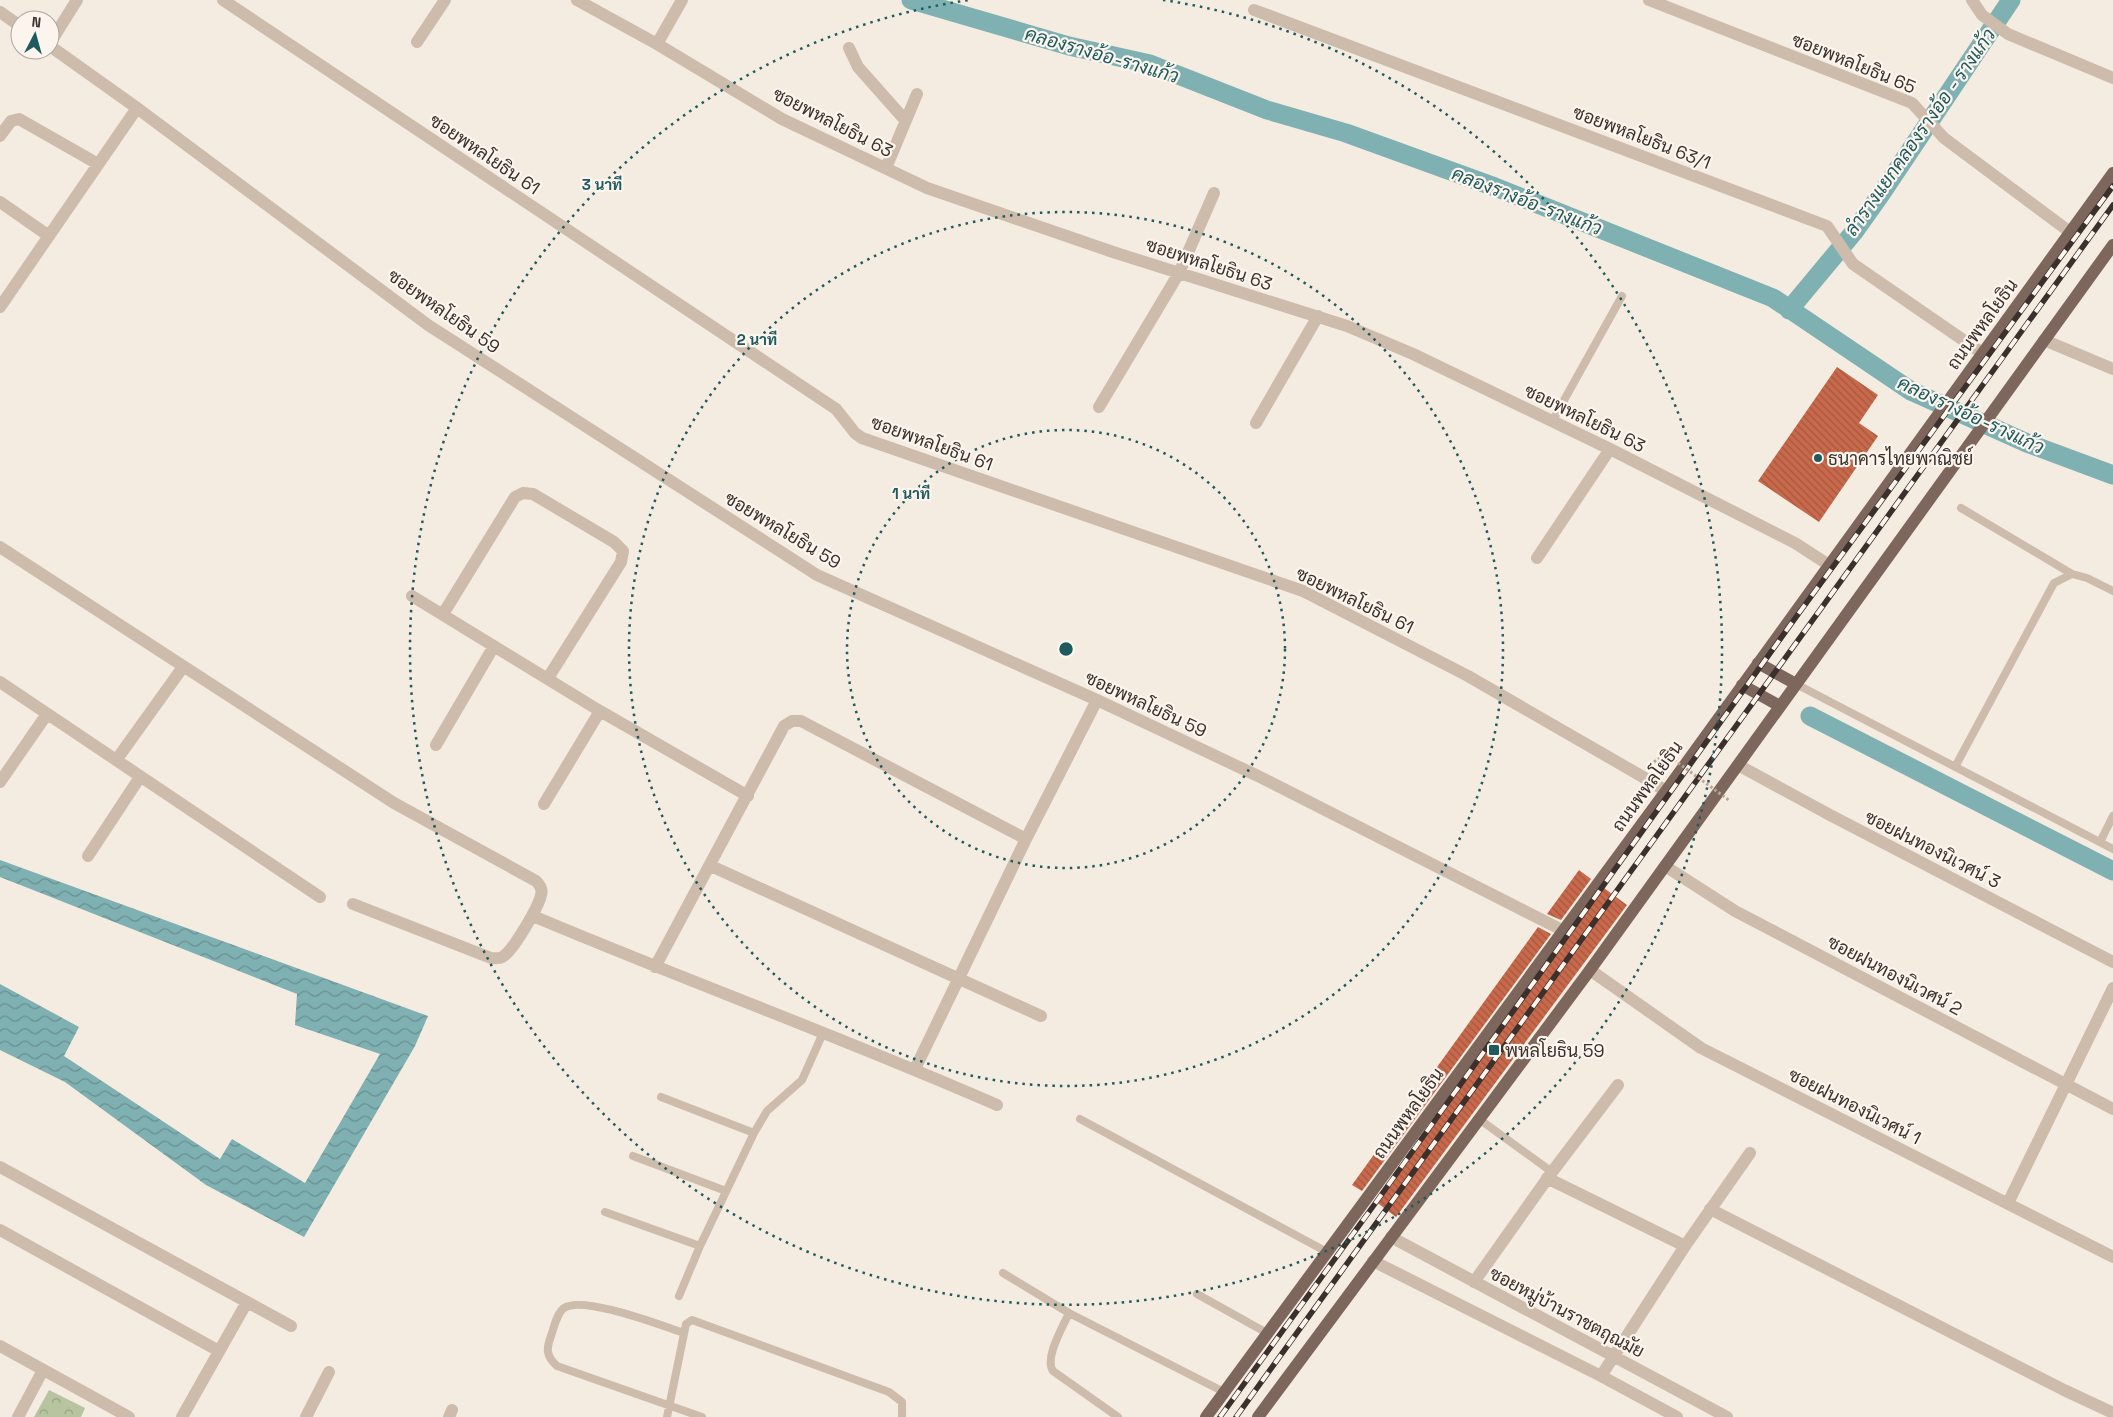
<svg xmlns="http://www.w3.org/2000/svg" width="2113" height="1417" font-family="'Space Grotesk',Sarabun,sans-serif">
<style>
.forest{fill:url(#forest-crowns)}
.water{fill:url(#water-waves)}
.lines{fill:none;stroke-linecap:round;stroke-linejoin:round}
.canal{stroke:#7fb0b2;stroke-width:19}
.building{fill:url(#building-back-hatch)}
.path{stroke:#b9a596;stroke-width:3;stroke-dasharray:2.5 2.5;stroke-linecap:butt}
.lane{stroke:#cdbbac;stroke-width:8}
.street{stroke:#cdbbac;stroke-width:12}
.primary{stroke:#7d675c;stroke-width:12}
.rail-casing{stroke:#3b302b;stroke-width:5.5}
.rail{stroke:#fbf5ee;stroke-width:4;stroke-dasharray:11;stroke-linecap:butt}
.path-bridge{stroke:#b9a596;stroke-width:3;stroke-dasharray:2.5 2.5;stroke-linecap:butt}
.ring{fill:none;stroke:#1f5a5e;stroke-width:2.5;stroke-dasharray:2.5 5}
.poi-dot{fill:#1f5a5e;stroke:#fbf5ee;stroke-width:2}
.labels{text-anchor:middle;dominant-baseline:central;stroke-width:4.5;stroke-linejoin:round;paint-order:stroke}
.street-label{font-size:18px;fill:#3b302b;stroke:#fbf5ee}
.poi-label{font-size:18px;fill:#3b302b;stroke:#fbf5ee;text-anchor:start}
.water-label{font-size:19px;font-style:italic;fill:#1f5a5e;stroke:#fbf5ee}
.centre{fill:#1f5a5e;stroke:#fbf5ee;stroke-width:2.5}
.ring-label{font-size:15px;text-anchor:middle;font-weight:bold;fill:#1f5a5e;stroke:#fbf5ee;stroke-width:4.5;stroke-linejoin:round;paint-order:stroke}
</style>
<defs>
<pattern id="forest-crowns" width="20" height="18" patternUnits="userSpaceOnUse" patternTransform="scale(1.25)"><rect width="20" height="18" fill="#b8c4a0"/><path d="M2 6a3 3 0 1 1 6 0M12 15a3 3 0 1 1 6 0" fill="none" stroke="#97a083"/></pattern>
<pattern id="water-waves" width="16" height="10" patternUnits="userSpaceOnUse" patternTransform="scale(1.25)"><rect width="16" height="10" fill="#7fb0b2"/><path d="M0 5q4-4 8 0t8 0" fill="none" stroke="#699091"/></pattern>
<pattern id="building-back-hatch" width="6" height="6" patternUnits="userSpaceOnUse" patternTransform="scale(1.25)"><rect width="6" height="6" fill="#c8694b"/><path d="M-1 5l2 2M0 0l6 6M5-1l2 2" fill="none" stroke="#a4573f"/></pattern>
</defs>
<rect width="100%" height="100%" fill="#f4ebe1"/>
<!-- forest -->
<path class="forest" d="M 49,1390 L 85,1408 L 81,1417 L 34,1417 Z"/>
<!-- water -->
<path class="water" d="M 0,860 L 428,1016 L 415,1046 L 304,1237 L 206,1185 L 65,1082 L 0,1050 L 0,984 L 79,1027 L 64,1056 L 220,1159 L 232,1139 L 305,1183 L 380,1054 L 295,1025 L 297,994 L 0,877 Z"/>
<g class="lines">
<!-- canal -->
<path class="canal" d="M 911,0 L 1069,46 L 1150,64 L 1267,110 L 1346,133 L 1495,187 L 1773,298 L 1911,391 L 2027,443 L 2113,475
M 1789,310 L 1854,232 L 1881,194 L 2011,0
M 1810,716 L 2113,871"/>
</g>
<!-- building -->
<path class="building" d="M 1837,367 L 1878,395 L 1859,423 L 1878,436 L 1819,522 L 1758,481 Z
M 1579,870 L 1591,879 L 1561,920 L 1547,914 Z
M 1604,888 L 1627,905 L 1396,1217 L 1375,1201 Z
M 1538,927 L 1551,934 L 1362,1191 L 1352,1185 Z"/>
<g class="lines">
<!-- path -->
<path class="path" d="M 1654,762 L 1666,754"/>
<!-- lane -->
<path class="lane" d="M 1553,420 L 1622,296
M 1961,508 L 2072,574
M 1796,684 L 2113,849
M 1955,767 L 2054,583 L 2072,574 L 2087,578 L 2113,591
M 2100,842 L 2113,816
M 661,1097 L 754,1133
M 1080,1119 L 1327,1252
M 1479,1119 L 1552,1172
M 633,1156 L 726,1191
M 605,1212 L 700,1246
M 1003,1273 L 1069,1313 C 1063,1327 1044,1358 1053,1371 L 1118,1417
M 1197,1294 L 1267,1333
M 679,1296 L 700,1246 L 754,1133 L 767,1111 L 802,1080 L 823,1033
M 1069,1313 L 1224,1392
M 684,1333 C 662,1326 583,1295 564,1308 C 557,1313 554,1327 551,1336 C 546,1349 546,1356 557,1366 L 702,1417
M 667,1417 L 686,1324 L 692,1320 L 889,1392 L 902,1402 L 902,1417"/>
<!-- street -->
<path class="street" d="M 223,0 L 836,409 L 855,433 L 862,438 L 1303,591 L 1468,676 L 1643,777 L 1666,791
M 577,0 L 657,44 L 782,119 L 927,188 L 1113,252 L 1347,326 L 1413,354 L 1610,449 L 1795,543 L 1829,565
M 1649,0 L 1912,103 L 1944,138 L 2070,232
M 1972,0 L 1982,15 L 2008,34 L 2113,78
M 1254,10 L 1827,226 L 1853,264 L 1982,353
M 0,12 L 20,26
M 417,42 L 445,0
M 50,43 L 77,0
M 657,44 L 682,0
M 50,46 L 137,108 L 428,325 L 817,575 L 1097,700 L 1258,776 L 1564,931
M 849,48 L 858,67 L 905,120
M 0,136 L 11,121 L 19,119 L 98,164
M 886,168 L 917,94
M 0,202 L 49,236
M 0,307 L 137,108
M 2044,340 L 2113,369
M 1099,407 L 1179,273 L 1214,193
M 1256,423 L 1318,316
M 0,547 L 394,803 L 536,881 C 540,885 543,889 541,895 C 539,906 512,953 502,957 C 499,959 494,958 491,958 L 353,904
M 1537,558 L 1610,449
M 412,596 L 600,711 L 748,796
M 443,614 L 515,497 L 523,493 L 533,494 L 614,542 L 623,551 L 621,562 L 548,678
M 0,682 L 320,897
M 436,745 L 494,646
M 117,759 L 183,667
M 1738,765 L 1830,815 L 2113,962
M 0,782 L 47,714
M 544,804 L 600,711
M 88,856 L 140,777
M 711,866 L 1041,1016
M 1665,866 L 1735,911 L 2113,1109
M 533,916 C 687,981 844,1038 997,1105
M 655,967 L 784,726 L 792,721 L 801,721 L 1026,839
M 1590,970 L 1701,1048 L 2113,1257
M 915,1069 L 1026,839 L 1097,700
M 0,1167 L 291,1326
M 1547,1178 L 1685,1246
M 2008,1203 L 2113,988
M 1710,1209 L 2064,1390 L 2113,1413
M 0,1230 L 219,1351
M 1391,1237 L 1727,1417
M 1373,1261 L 1601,1376 L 1677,1417
M 1474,1282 L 1552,1172 L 1618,1085
M 0,1346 L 129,1417
M 1601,1376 L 1685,1246 L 1750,1153
M 18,1417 L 43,1370
M 182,1417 L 247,1302
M 306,1417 L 329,1372
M 449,1417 L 452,1410"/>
<!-- primary -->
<path class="primary" d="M 1758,663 L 1796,684
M 1742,685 L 1780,706
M 1206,1417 L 1666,791 L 2113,173
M 1258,1417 L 1590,970 L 2113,245"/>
<defs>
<path id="rail" d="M 1220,1417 L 1374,1205 L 1796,617 L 2113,186
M 1236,1417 L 2113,205"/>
</defs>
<!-- rail casing -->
<use href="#rail" class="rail-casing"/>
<!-- rail -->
<use href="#rail" class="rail"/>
<!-- path-bridge -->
<path class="path-bridge" d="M 1666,754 L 1730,801"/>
</g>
<!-- distance rings -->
<g class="ring">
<circle cx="1066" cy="649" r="219"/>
<circle cx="1066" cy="649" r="437"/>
<path d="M1163 0A656 656 0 1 1 969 0"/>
</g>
<!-- markers -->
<g class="poi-dot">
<circle cx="1818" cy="458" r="5"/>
<rect x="1488" y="1044" width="12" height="12" rx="2.5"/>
</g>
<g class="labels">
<!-- street labels -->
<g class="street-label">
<text transform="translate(1854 63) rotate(22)">ซอยพหลโยธิน 65</text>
<text transform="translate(833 122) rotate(27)">ซอยพหลโยธิน 63</text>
<text transform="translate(1642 137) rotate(21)">ซอยพหลโยธิน 63/1</text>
<text transform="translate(485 154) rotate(34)">ซอยพหลโยธิน 61</text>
<text transform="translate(1209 264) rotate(18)">ซอยพหลโยธิน 63</text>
<text transform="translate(444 311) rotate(35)">ซอยพหลโยธิน 59</text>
<text transform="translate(1982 324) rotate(-54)">ถนนพหลโยธิน</text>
<text transform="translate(1585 418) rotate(26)">ซอยพหลโยธิน 63</text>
<text transform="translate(932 443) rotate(20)">ซอยพหลโยธิน 61</text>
<text transform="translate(783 530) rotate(31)">ซอยพหลโยธิน 59</text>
<text transform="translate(1355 600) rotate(26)">ซอยพหลโยธิน 61</text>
<text transform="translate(1146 704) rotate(25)">ซอยพหลโยธิน 59</text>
<text transform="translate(1647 786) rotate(-54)">ถนนพหลโยธิน</text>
<text transform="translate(1933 849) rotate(27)">ซอยฝนทองนิเวศน์ 3</text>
<text transform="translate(1895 975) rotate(28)">ซอยฝนทองนิเวศน์ 2</text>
<text transform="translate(1855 1106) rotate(27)">ซอยฝนทองนิเวศน์ 1</text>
<text transform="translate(1408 1113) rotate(-54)">ถนนพหลโยธิน</text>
<text transform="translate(1567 1312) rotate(28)">ซอยหมู่บ้านราชตฤณมัย</text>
</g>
<!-- poi labels -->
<g class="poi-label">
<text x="1828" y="458">ธนาคารไทยพาณิชย์</text>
<text x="1505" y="1050">พหลโยธิน 59</text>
</g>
<!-- water labels -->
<g class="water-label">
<text transform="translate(1102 55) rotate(16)">คลองรางอ้อ-รางแก้ว</text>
<text transform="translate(1920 132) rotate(-55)">ลำรางแยกคลองรางอ้อ - รางแก้ว</text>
<text transform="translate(1527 201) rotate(21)">คลองรางอ้อ-รางแก้ว</text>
<text transform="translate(1971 415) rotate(25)">คลองรางอ้อ-รางแก้ว</text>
</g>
</g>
<circle cx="1066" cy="649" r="8" class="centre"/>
<g class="ring-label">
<text x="602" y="190">3 นาที</text>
<text x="757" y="345">2 นาที</text>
<text x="911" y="499">1 นาที</text>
</g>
<!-- north arrow -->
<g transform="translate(35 35) rotate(6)"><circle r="24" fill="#fbf5ee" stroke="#aea6a0"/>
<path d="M0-4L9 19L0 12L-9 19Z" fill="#1f5a5e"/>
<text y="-8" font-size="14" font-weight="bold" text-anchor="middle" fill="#3b302b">N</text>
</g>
</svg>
